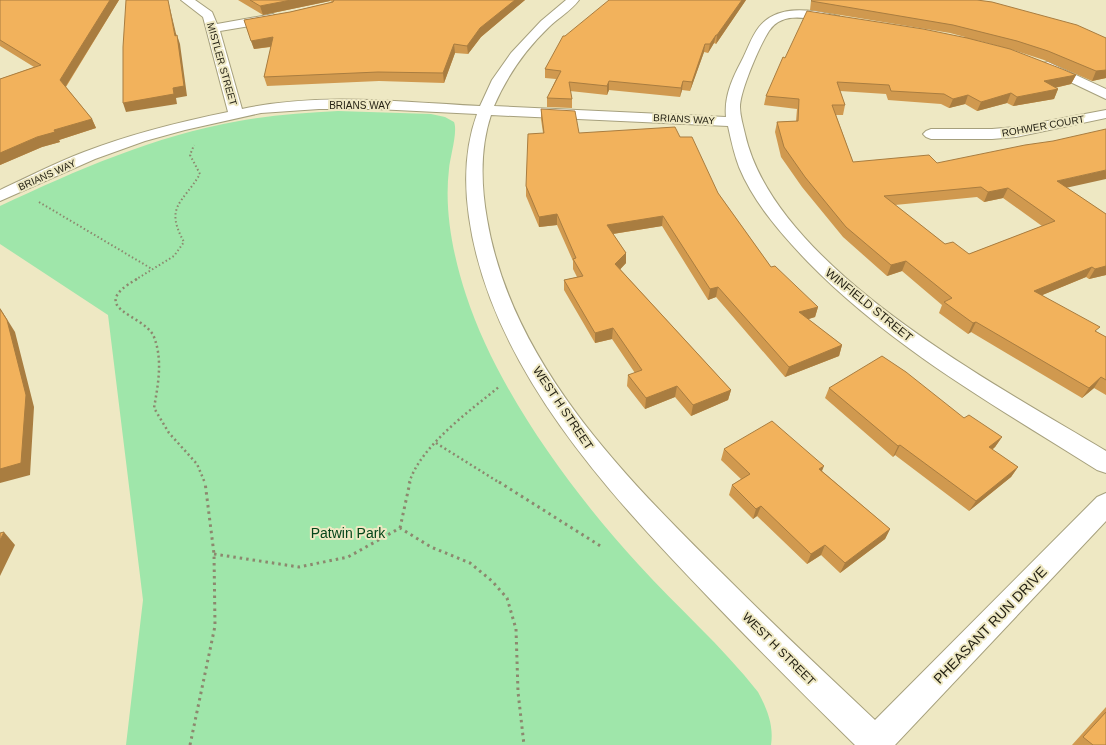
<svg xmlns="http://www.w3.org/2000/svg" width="1106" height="745" font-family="Helvetica,sans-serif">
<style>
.green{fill:#9fe6aa}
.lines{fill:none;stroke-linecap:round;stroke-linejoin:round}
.minor-casing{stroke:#a6a07d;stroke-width:2}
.path-far2{stroke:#8c886e;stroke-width:2;stroke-dasharray:1.5 2.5;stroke-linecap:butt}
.path-far1{stroke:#8c886e;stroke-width:2.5;stroke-dasharray:2 3;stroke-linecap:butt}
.path{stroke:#8c886e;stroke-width:3;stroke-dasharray:2.5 4;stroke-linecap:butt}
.minor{fill:#fff;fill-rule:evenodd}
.wall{fill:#d0994f;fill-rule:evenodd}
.shaded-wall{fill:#a97d40}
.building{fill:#f2b25c;stroke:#a97d40;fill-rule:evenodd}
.labels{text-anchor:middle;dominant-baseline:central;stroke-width:4;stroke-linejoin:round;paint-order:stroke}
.far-street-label{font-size:10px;fill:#221f12;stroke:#eee8c3}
.street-label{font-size:12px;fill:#221f12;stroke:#eee8c3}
.near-park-label{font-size:14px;fill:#044519;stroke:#eee8c3}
.near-street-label{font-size:14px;fill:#221f12;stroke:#eee8c3}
</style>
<rect width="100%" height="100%" fill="#eee8c3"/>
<!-- green -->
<path class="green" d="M 338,111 L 431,114 L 445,117 L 454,122 C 458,132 450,157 449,169 C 444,211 453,255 466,295 C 497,390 571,491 638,564 C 677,607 722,646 758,692 C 767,709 774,725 771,745 L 126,745 L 143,600 L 108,315 L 0,244 L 0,206 C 77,170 154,136 239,121 C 271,115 305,113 338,111 Z"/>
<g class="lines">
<defs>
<path id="minor" d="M 181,0 L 195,0 L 212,12 L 217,24 L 273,14 L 279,18 L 273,22 L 220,31 L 242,109 C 319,92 402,102 480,106 L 492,80 L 511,53 L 541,21 L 566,0 L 579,0 C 571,11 558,18 549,27 C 525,50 507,76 494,106 L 726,117 C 724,97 732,79 741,62 C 747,51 751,37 759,27 C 778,3 814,10 839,16 L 841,19 C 832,31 789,2 769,31 C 760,45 740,91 740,107 C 740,116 743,125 745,134 C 775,268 995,384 1106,451 L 1106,473 L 1097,470 C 997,407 892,348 808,262 C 781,234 754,203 739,167 C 734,154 731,140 728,126 L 491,115 C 480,148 481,185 487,219 C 512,367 629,481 731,582 C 778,629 826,674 875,720 L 1097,497 L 1106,493 L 1106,521 L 895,745 L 855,745 C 806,697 758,649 711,600 C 610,495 490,367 469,217 C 464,183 465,147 477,114 L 376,109 L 319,109 L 261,113 L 185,130 L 145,141 L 95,159 L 0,201 L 0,190 C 28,177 55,163 84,152 C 131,134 179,122 228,112 L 203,17 Z
M 1048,62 L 1106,89 L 1106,99 L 1043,69 L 1041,66 L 1043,63 Z
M 1106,110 L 1106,118 L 1016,137 L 992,139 L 931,139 L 926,137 L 923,134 L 926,131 L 931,129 L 992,129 L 1016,127 Z"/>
</defs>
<!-- minor casing -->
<use href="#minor" class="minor-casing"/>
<!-- path-far2 -->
<path class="path-far2" d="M 39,202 L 152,269
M 135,280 L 174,256 L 184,242 C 164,206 183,203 200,174 L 190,155 L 194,145"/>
<!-- path-far1 -->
<path class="path-far1" d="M 137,279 C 84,309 145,314 154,337 C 163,360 158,385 154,408 L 169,433 L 197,464 L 205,483
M 436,443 L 500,483
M 409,483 C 421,445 470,411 500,386"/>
<!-- path -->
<path class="path" d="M 499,482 L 602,547
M 400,528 L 410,482
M 214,554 L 299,567 L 348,557 L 400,528 L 431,547 L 470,563 L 492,581 L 507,598 L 516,629 L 518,692 L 524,745
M 190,745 L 215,626 L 214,554 L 205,482"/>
<!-- minor -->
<use href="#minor" class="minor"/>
</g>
<!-- wall -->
<path class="wall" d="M 0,0 L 119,0 L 66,87 L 92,119 L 96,128 L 59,140 L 60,142 L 42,147 L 0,165 L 0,79 L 34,67 L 0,46 Z
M 238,0 L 525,0 L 481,37 L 468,54 L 455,53 L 444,83 L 379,81 L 267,86 L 264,77 L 271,47 L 254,49 L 244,20 L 290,12 L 332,2 L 330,1 L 263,15 Z
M 746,0 L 716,44 L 714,43 L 708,53 L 704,52 L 690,91 L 682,90 L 680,97 L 609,90 L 607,95 L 570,91 L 572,99 L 572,108 L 547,107 L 547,98 L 556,79 L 545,78 L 545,69 L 565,36 Z
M 811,1 L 1106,38 L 1106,78 L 1092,81 L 1044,60 L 1013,50 L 976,40 L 1076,75 L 1071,84 L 1055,88 L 1058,89 L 1054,99 L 1013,106 L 1007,103 L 977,111 L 965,104 L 949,108 L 941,104 L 888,100 L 886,94 L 840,91 L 845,105 L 843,115 L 836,115 L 853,162 L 937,163 L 1067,188 L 1106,214 L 1106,275 L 1089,279 L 1086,277 L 1042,295 L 1097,332 L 1106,337 L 1106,395 L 1094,388 L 1082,398 L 971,332 L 968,334 L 939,313 L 942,305 L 902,271 L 887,276 L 843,237 L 802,187 L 781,157 L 775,132 L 777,122 L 796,121 L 797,109 L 764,105 L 766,96 L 785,58 L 965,37 L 950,33 L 810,10 ZM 977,197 L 984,202 L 1003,198 L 1042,226 L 969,254 L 945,244 L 895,205 Z
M 541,109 L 579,133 L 680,137 L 718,193 L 771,267 L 818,307 L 815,317 L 808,319 L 842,345 L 839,356 L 785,377 L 716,297 L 708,300 L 662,226 L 613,234 L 626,253 L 626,263 L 620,269 L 731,390 L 728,400 L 691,416 L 675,397 L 645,409 L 627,386 L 628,375 L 635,373 L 612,339 L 595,343 L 564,290 L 564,280 L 577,277 L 573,269 L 573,261 L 557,225 L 539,227 L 526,196 L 526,186 L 543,133 L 541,119 Z
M 829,388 L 1002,437 L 995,447 L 992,450 L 1018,467 L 1011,477 L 969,511 L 895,455 L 893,457 L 825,398 Z
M 724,449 L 822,471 L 890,529 L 885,539 L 840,573 L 821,555 L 807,564 L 757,516 L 753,519 L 729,495 L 732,485 L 741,479 L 721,460 Z
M 1106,707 L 1106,745 L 1072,745 Z"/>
<!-- shaded-wall -->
<path class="shaded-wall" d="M 110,0 L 119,0 L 64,89 L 60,80 Z
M 168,0 L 178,42 L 177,35 L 180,44 L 187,96 L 176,98 L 177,104 L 126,112 L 123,103 L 173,88 L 175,36 Z
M 291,0 L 330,0 L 330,1 L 263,15 L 260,6 Z
M 515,0 L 525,0 L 481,37 L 468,54 L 467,46 L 480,28 Z
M 742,0 L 746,0 L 716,44 L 717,35 Z
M 716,35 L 714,43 L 708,53 L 710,44 Z
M 273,37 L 275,46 L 254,49 L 251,41 Z
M 454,44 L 455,53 L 444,83 L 443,73 Z
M 705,44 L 704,52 L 690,91 L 692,82 Z
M 1106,70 L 1106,78 L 1092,81 L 1096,71 Z
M 1076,75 L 1071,84 L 1040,91 L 1044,81 Z
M 609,81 L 609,90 L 607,95 L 607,86 Z
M 683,81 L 682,90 L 680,97 L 681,88 Z
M 1058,89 L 1054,99 L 1013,106 L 1017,97 Z
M 1011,93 L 1007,103 L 977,111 L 981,102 Z
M 968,95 L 965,104 L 949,108 L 953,99 Z
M 92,119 L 96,128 L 59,140 L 60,142 L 42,147 L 0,165 L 0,153 L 54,130 Z
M 1106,170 L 1106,179 L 1052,191 L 1057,181 Z
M 1008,188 L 1003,198 L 984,202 L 988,192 Z
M 557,214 L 557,225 L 539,227 L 539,217 Z
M 663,216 L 662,226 L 606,235 L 607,225 Z
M 626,253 L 626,263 L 615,275 L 615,264 Z
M 906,261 L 902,271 L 887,276 L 891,265 Z
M 1106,266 L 1106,275 L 1089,279 L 1095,269 Z
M 1092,267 L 1086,277 L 1028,301 L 1034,291 Z
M 718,287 L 716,297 L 708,300 L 710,289 Z
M 818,307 L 815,317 L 796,323 L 799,312 Z
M 0,308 L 15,332 L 34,407 L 30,475 L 0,483 Z
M 976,322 L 971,332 L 968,334 L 973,323 Z
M 613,328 L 612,339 L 595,343 L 595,333 Z
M 842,345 L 839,356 L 785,377 L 789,367 Z
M 1101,377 L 1094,388 L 1082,398 L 1089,388 Z
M 677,386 L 675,397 L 645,409 L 646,398 Z
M 731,390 L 728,400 L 691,416 L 693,405 Z
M 1002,437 L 995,447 L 982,457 L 989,447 Z
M 900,445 L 895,455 L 893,457 L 898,446 Z
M 824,466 L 820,476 L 819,469 Z
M 1018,467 L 1011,477 L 969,511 L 976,501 Z
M 761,506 L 757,516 L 753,519 L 756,509 Z
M 890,529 L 885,539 L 840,573 L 845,563 Z
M 4,532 L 15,545 L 0,576 L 0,540 Z
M 825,545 L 821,555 L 807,564 L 811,554 Z"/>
<!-- building -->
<path class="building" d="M 0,0 L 110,0 L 60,80 L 92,119 L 54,130 L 55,132 L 37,137 L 0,153 L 0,79 L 41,65 L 0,40 Z
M 126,0 L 168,0 L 175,36 L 177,35 L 184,86 L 173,88 L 174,94 L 123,103 L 123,47 Z
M 250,0 L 291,0 L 260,6 Z
M 334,0 L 515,0 L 480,28 L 467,46 L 454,44 L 443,73 L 378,72 L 264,77 L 273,37 L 251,41 L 244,20 L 290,12 L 333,2 Z
M 609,0 L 742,0 L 717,35 L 716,35 L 710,44 L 705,44 L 692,82 L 683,81 L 681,88 L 609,81 L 607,86 L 569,82 L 572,99 L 547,98 L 561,71 L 545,69 L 563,36 L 565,36 Z
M 812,0 L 977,0 L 992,2 L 1077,25 L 1106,38 L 1106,70 L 1096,71 L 1048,51 L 1017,41 L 953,25 L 811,1 Z
M 807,11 L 923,29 L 967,38 L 1010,49 L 1062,69 L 1076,75 L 1044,81 L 1058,89 L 1017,97 L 1011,93 L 981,102 L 968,95 L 953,99 L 944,94 L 891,91 L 889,85 L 837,82 L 845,105 L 832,105 L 853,162 L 929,155 L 937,163 L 1025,145 L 1053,141 L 1106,129 L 1106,170 L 1057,181 L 1106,214 L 1106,266 L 1095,269 L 1092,267 L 1034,291 L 1100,327 L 1095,331 L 1106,337 L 1106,380 L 1101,377 L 1089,388 L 976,322 L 973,323 L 944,302 L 952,298 L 906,261 L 891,265 L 846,227 L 805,177 L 784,147 L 777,122 L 798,121 L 799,99 L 766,96 L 783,57 L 785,58 ZM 981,187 L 988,192 L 1008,188 L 1055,221 L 969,254 L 953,242 L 945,244 L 884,196 Z
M 541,109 L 575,111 L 579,133 L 675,127 L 680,137 L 692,137 L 718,193 L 771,267 L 775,266 L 818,307 L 799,312 L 842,345 L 789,367 L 718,287 L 710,289 L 663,216 L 607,225 L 626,253 L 615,264 L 731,390 L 693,405 L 677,386 L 646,398 L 628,375 L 642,370 L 613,328 L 595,333 L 564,280 L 583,276 L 573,259 L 576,258 L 557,214 L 539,217 L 526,186 L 528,134 L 544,133 Z
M 0,309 L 7,320 L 26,395 L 21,463 L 0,469 Z
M 882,356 L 906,372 L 964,418 L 969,415 L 1002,437 L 989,447 L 1018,467 L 976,501 L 900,445 L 898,446 L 829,388 Z
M 772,421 L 824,466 L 819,469 L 890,529 L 845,563 L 825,545 L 811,554 L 761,506 L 756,509 L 732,485 L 750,474 L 724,449 Z
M 4,532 L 0,540 L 0,533 Z
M 1106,712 L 1106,745 L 1093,745 L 1083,737 Z"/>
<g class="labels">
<!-- far-street labels -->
<g class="far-street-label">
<text transform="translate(222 64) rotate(74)">MISTLER STREET</text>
<text x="360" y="105">BRIANS WAY</text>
<text transform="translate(684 119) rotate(3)">BRIANS WAY</text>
<text transform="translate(1043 126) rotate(-10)">ROHWER COURT</text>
<text transform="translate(47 175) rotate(-24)">BRIANS WAY</text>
</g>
<!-- street labels -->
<g class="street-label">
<text transform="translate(869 305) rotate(39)">WINFIELD STREET</text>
<text transform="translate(563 408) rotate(56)">WEST H STREET</text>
<text transform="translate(779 649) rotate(45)">WEST H STREET</text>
</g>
<!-- near-park labels -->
<g class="near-park-label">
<text x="348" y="533">Patwin Park</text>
</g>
<!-- near-street labels -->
<g class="near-street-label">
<text transform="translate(990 625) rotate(-46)">PHEASANT RUN DRIVE</text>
</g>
</g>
</svg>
